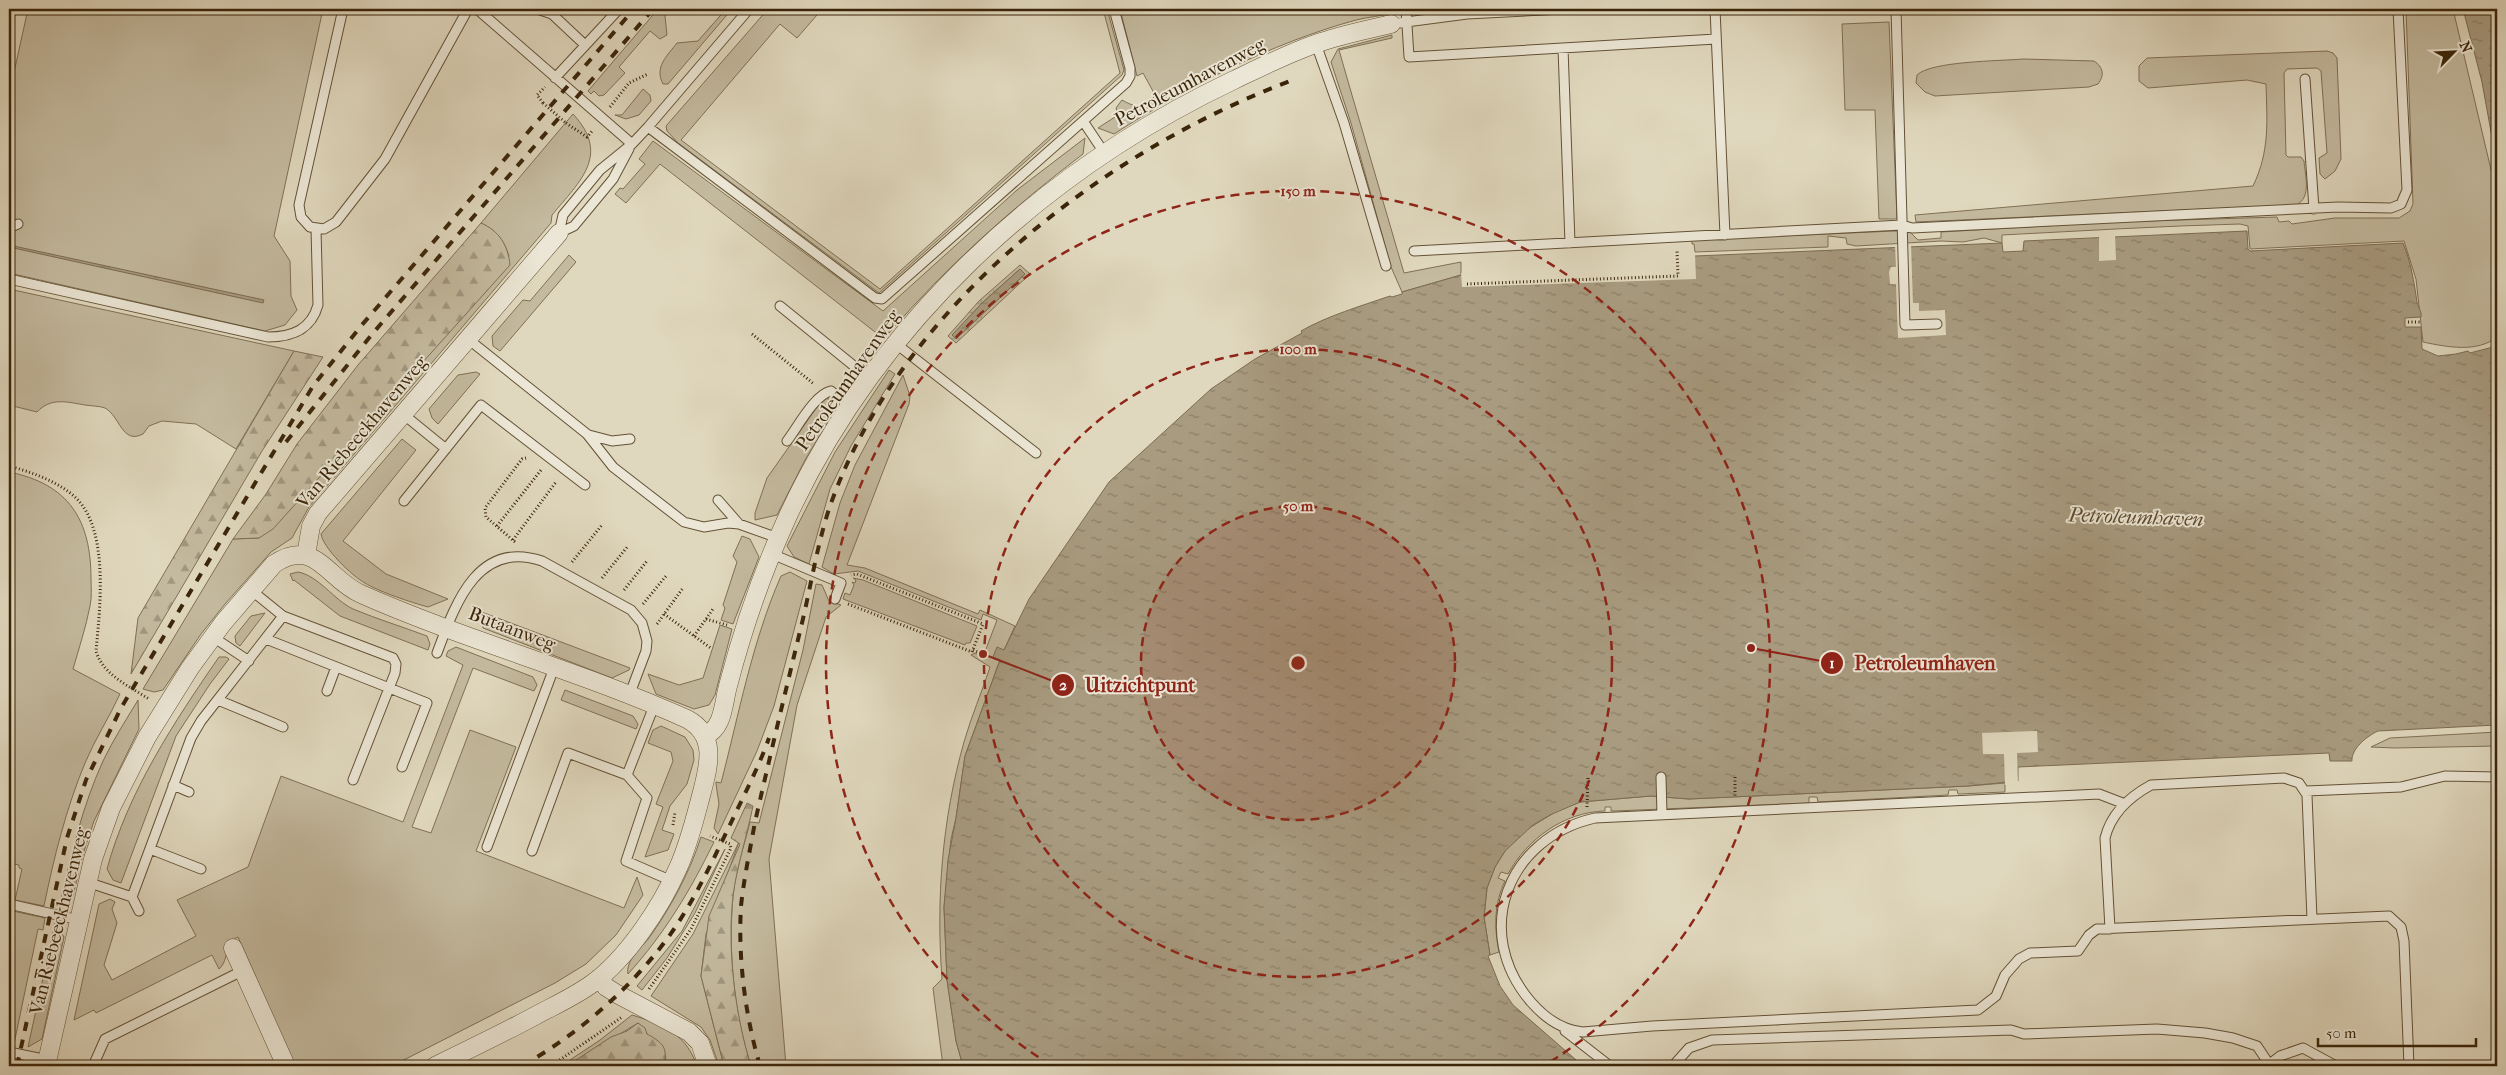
<svg xmlns="http://www.w3.org/2000/svg" width="2506" height="1075" font-family="'IM FELL French Canon',serif">
<style>
.green{fill:#c4ba9f;stroke:#807054}
.forest{fill:url(#forest-firs);stroke:#807054}
.wetland{fill:url(#wetland-marsh);stroke:#807054;fill-rule:evenodd}
.water{fill:url(#water-ripples);stroke:#7c6c50}
.pier{fill:#e0d8be}
.lines{fill:none;stroke-linecap:round;stroke-linejoin:round}
.service-casing{stroke:#645236;stroke-width:11}
.minor-casing{stroke:#645236;stroke-width:19}
.path{stroke:#3b2509;stroke-width:3;stroke-dasharray:1 2.5;stroke-linecap:butt}
.service{stroke:#ebe6d5;stroke-width:9}
.minor{stroke:#ebe6d5;stroke-width:18}
.rail{stroke:#3b2509;stroke-width:4;stroke-dasharray:9 9;stroke-linecap:butt}
.path-bridge{stroke:#3b2509;stroke-width:3;stroke-dasharray:1 2.5;stroke-linecap:butt}
.ring{fill:none;stroke:#8f2418;stroke-width:2.5;stroke-dasharray:9 6}
.labels{text-anchor:middle;dominant-baseline:central;stroke-width:4;stroke-linejoin:round;paint-order:stroke}
.street-label{font-size:19px;fill:#3b2509;stroke:#ebe6d5}
.water-label{font-size:20px;font-style:italic;fill:#5c482d;stroke:#ebe6d5}
.centre{fill:#8f2418;stroke:#ebe6d5;stroke-width:2.5}
.ring-label{font-size:15px;text-anchor:middle;font-weight:bold;fill:#8f2418;stroke:#ebe6d5;stroke-width:4;stroke-linejoin:round;paint-order:stroke}
.leader{fill:none;stroke:#8f2418;stroke-width:2}
.callout-dot{fill:#8f2418;stroke:#ebe6d5;stroke-width:2}
.mark-label{font-size:15px;text-anchor:middle;font-weight:bold;fill:#fff}
.callout-label{font-size:20px;text-anchor:middle;font-weight:bold;fill:#8f2418;stroke:#ebe6d5;stroke-width:4;stroke-linejoin:round;paint-order:stroke}
</style>
<defs>
<pattern id="forest-firs" width="22" height="20" patternUnits="userSpaceOnUse" patternTransform="scale(1.25)"><rect width="22" height="20" fill="#c4ba9f"/><path d="M5 1l3.5 6h-7zM16 11l3.5 6h-7z" fill="#a09780"/></pattern>
<pattern id="wetland-marsh" width="20" height="14" patternUnits="userSpaceOnUse" patternTransform="scale(1.25)"><rect width="20" height="14" fill="#c4ba9f"/><path d="M1 5h8M5 5V1M11 12h8M15 12V8" fill="none" stroke="#a09780"/></pattern>
<pattern id="water-ripples" width="26" height="14" patternUnits="userSpaceOnUse" patternTransform="scale(1.25)"><rect width="26" height="14" fill="#a89b80"/><path d="M2 4q2-2 4 0t4 0M15 11q2-2 4 0t4 0" fill="none" stroke="#8a7e67"/></pattern>
</defs>
<rect width="100%" height="100%" fill="#e0d8be"/>
<filter id="stains"><feTurbulence type="fractalNoise" baseFrequency=".004" numOctaves="4"/><feColorMatrix values="0 0 0 0 .2 0 0 0 0 .09 0 0 0 0 .02 0 0 0 .5 -.17"/></filter>
<radialGradient id="worn" r=".72"><stop offset=".6" stop-color="#630" stop-opacity="0"/><stop offset="1" stop-color="#630" stop-opacity=".3"/></radialGradient>
<!-- green -->
<path class="green" d="M 28,9 L 323,9 L 274,236 L 290,261 L 291,296 L 297,310 L 285,325 L 265,331 L 9,273 L 9,95 Z
M 658,9 L 671,9 L 665,16 L 667,35 L 660,39 L 650,31 L 619,67 L 625,73 L 604,95 L 599,96 L 594,91 L 591,94 L 588,91 Z
M 726,9 L 732,9 L 668,84 L 663,84 C 654,67 667,56 677,43 L 698,41 Z
M 768,9 L 809,9 L 817,15 L 797,38 L 780,24 L 681,140 L 880,289 L 1120,73 L 1103,9 L 1107,9 L 1124,70 L 1122,75 L 879,293 L 678,143 L 667,131 L 666,126 Z
M 1120,9 L 1397,9 L 1394,13 C 1381,16 1368,17 1356,20 C 1269,44 1189,86 1114,134 L 1098,128 L 1118,115 L 1116,108 L 1122,100 C 1136,108 1141,108 1155,100 L 1152,95 L 1154,93 L 1143,73 L 1137,76 Z
M 2406,9 L 2453,9 L 2497,195 L 2497,337 C 2477,353 2447,347 2423,342 L 2416,279 L 2404,241 L 2250,249 L 2248,226 L 2240,224 C 2160,226 2081,231 2002,235 L 2002,243 L 1984,238 L 1963,242 L 1941,241 L 1856,246 L 1847,244 L 1846,238 L 1828,236 L 1828,247 L 1695,252 L 1694,244 L 1692,244 L 1692,240 L 1894,231 L 1910,232 L 1918,240 L 1941,238 L 1941,232 L 2115,222 L 2277,217 L 2279,222 L 2289,221 L 2292,224 L 2335,218 L 2399,218 L 2410,211 L 2413,204 Z
M 1889,22 L 1897,219 L 1879,219 L 1875,110 L 1845,110 L 1842,24 Z
M 1392,35 L 1392,38 L 1339,50 L 1347,78 L 1404,273 L 1461,262 L 1461,275 L 1402,292 L 1391,267 L 1351,123 L 1331,62 L 1338,49 Z
M 2327,51 L 2333,53 L 2337,58 L 2341,159 L 2335,171 L 2325,179 L 2320,174 L 2319,158 L 2327,153 L 2321,71 L 2317,68 L 2287,69 L 2284,73 L 2286,155 L 2288,157 L 2301,157 L 2304,161 C 2305,175 2312,198 2296,205 L 1916,222 L 1915,215 L 2253,186 C 2270,151 2267,121 2266,84 L 2247,80 L 2148,88 L 2139,81 L 2139,66 L 2147,58 Z
M 2023,59 L 2094,61 C 2103,67 2105,75 2098,84 L 2089,87 L 1935,96 L 1925,92 L 1916,83 L 1917,75 C 1931,61 2001,61 2023,59 Z
M 643,89 L 650,95 L 651,101 L 639,115 L 626,119 L 615,115 L 622,115 Z
M 573,114 C 611,155 580,181 552,215 L 551,223 L 309,507 L 292,538 L 271,552 L 225,604 L 201,634 L 163,690 L 154,692 L 143,689 L 233,539 L 259,538 L 509,256 C 504,240 496,230 481,223 Z
M 1085,138 L 1083,154 C 1012,208 947,266 889,333 L 875,332 L 660,164 L 626,203 L 615,194 L 620,188 L 623,189 L 645,164 L 639,159 L 653,141 L 883,311 L 1017,190 Z
M 569,255 L 576,262 L 500,351 L 493,346 L 492,336 L 523,300 L 530,301 Z
M 9,289 L 294,351 L 236,449 L 196,424 L 162,421 L 149,426 L 143,434 C 122,445 120,416 105,408 C 100,406 91,406 85,405 C 67,402 51,397 37,412 L 9,405 Z
M 889,370 L 895,374 L 851,446 L 830,489 L 809,564 L 794,557 L 787,546 L 835,452 Z
M 476,372 L 480,374 L 438,424 L 432,418 L 429,409 L 458,375 Z
M 903,375 L 910,396 L 909,404 L 847,565 L 865,568 L 978,614 L 980,610 L 1015,626 L 1004,650 L 993,657 L 1000,660 L 965,756 L 956,818 L 951,839 L 944,907 L 947,980 L 956,1041 L 963,1066 L 943,1066 L 933,988 L 942,979 C 936,899 942,820 964,742 C 971,717 982,692 990,667 L 971,655 L 975,653 L 983,657 L 997,620 L 983,614 L 981,620 L 858,571 L 834,574 L 822,567 L 840,503 L 855,465 Z
M 828,397 L 831,417 L 805,460 L 777,515 L 755,520 L 755,513 L 767,478 L 817,407 Z
M 402,439 L 416,450 L 343,541 L 386,574 L 448,599 L 428,607 C 413,603 377,591 365,583 C 352,576 323,548 321,534 Z
M 9,472 C 69,484 91,520 91,579 C 91,588 92,597 90,606 C 86,627 79,648 73,669 L 120,694 C 109,718 95,739 85,763 C 66,809 54,857 44,906 L 15,900 L 22,869 L 19,868 L 19,865 L 9,863 Z
M 742,536 L 750,539 L 759,557 L 733,624 L 721,620 L 725,608 L 723,605 L 737,562 L 733,556 Z
M 298,572 C 319,576 334,600 353,609 C 377,619 403,627 427,636 L 430,644 L 428,650 L 340,616 L 294,580 L 293,581 L 290,574 Z
M 790,572 L 807,581 L 774,706 L 757,751 L 718,834 L 714,828 L 719,804 L 716,784 L 716,782 L 721,783 C 739,714 752,642 781,576 Z
M 853,578 L 863,580 L 977,626 L 970,643 L 966,643 L 965,645 L 843,599 L 845,593 L 850,595 L 854,585 L 852,582 L 855,583 L 856,580 Z
M 816,584 L 822,585 L 829,601 L 841,605 L 826,617 L 797,705 L 769,859 L 786,1066 L 751,1066 C 734,1013 728,952 733,897 C 735,872 744,846 750,822 L 759,823 L 803,650 Z
M 479,611 L 630,668 L 629,670 L 612,678 L 483,628 Z
M 265,613 L 240,646 L 236,643 L 235,636 L 251,616 Z
M 720,625 L 732,629 L 715,695 L 709,705 L 694,709 L 656,694 L 648,674 L 679,685 L 703,678 Z
M 456,647 L 533,677 L 537,685 L 534,691 L 473,668 L 412,827 L 431,833 L 470,730 L 516,747 L 476,851 L 624,908 L 637,877 L 643,895 L 616,935 L 586,964 L 555,983 L 392,1066 L 295,1066 L 238,937 C 223,944 230,959 219,969 L 212,955 L 96,1013 L 94,1010 L 74,1020 L 99,904 L 110,899 L 115,902 L 112,909 L 117,923 L 104,965 L 112,980 L 196,936 L 177,900 L 248,867 L 281,776 L 403,822 L 463,665 L 446,656 L 448,651 Z
M 219,657 L 226,657 L 229,659 L 210,684 L 176,736 L 121,883 L 113,880 L 107,869 C 128,792 174,722 219,657 Z
M 565,690 L 633,716 L 638,724 L 636,729 L 561,700 Z
M 138,700 L 139,729 L 94,821 L 83,854 L 73,896 L 60,904 C 71,855 82,807 103,761 C 113,740 126,720 138,700 Z
M 661,726 L 685,737 L 693,750 L 694,760 L 687,784 L 670,806 L 662,830 L 674,834 L 668,850 L 645,857 L 663,807 L 656,804 L 673,761 L 671,752 L 648,743 L 653,730 Z
M 2497,732 L 2497,746 L 2394,748 L 2371,747 L 2390,738 Z
M 2005,783 L 2005,792 L 1958,794 L 1957,790 L 1949,790 L 1948,795 L 1818,802 L 1817,797 L 1809,797 L 1809,803 L 1614,811 L 1611,811 L 1611,807 L 1605,807 L 1605,811 C 1564,812 1527,839 1508,874 L 1501,872 L 1498,878 L 1505,881 C 1494,904 1494,927 1499,952 L 1490,955 L 1484,917 L 1487,888 L 1495,867 L 1505,851 L 1526,830 L 1557,811 L 1580,802 L 1651,796 L 1689,799 L 1968,786 Z
M 701,837 L 714,842 C 690,891 665,933 628,974 C 625,961 642,947 649,938 C 671,907 689,874 701,837 Z
M 739,842 L 706,934 L 701,976 L 724,1066 L 719,1066 L 710,1040 L 701,1027 L 651,996 L 693,934 Z
M 725,849 L 695,913 L 667,958 L 642,990 L 637,986 L 682,931 Z
M 13,911 L 45,918 L 43,930 L 38,929 L 14,1044 L 9,1043 L 9,931 Z
M 55,923 L 64,937 L 42,1039 L 28,1047 Z
M 632,1015 C 664,1025 686,1034 697,1066 L 683,1066 L 682,1064 L 664,1066 L 666,1057 L 638,1023 L 567,1066 L 561,1066 L 600,1040 Z"/>
<!-- forest -->
<path class="forest" d="M 481,223 C 499,231 508,245 510,265 L 273,529 L 259,538 L 233,539 L 266,494 L 297,444 L 358,365 Z
M 294,351 L 323,357 L 262,451 L 131,674 L 138,618 Z
M 747,803 L 753,806 C 747,836 737,865 733,896 C 727,949 735,1015 751,1066 L 724,1066 L 701,976 L 709,916 L 740,844 L 731,838 Z
M 638,1023 L 645,1028 L 647,1034 C 663,1043 668,1047 664,1066 L 567,1066 L 611,1037 L 627,1031 Z"/>
<!-- wetland -->
<path class="wetland" d="M 1020,265 L 1030,274 L 956,343 L 948,336 L 979,301 ZM 1020,269 L 1025,274 L 992,305 L 953,336 L 982,303 Z"/>
<!-- water -->
<path class="water" d="M 2463,9 L 2497,9 L 2497,165 L 2482,82 Z
M 2247,231 L 2248,249 L 2250,251 L 2403,243 C 2411,262 2414,282 2417,302 C 2418,308 2422,311 2421,317 L 2405,318 L 2405,327 L 2421,327 L 2422,349 L 2438,356 L 2456,354 L 2468,351 L 2470,353 L 2497,346 L 2497,725 L 2378,731 C 2367,736 2351,749 2352,761 L 2330,761 L 2329,753 L 2018,767 L 2018,781 L 1968,786 L 1689,799 L 1651,796 L 1580,802 L 1550,815 L 1533,825 L 1505,851 L 1495,867 L 1487,888 L 1484,917 L 1490,955 L 1488,956 L 1500,986 L 1513,1005 L 1583,1066 L 963,1066 L 956,1041 L 947,980 L 944,907 L 948,860 L 956,818 L 965,756 L 1000,660 L 993,657 L 997,647 L 1004,650 L 1029,599 L 1109,482 L 1211,389 L 1255,359 L 1302,333 L 1301,331 C 1327,316 1361,306 1390,296 L 1392,297 L 1402,294 L 1402,292 L 1461,275 L 1695,256 L 2002,243 L 2003,252 L 2023,251 L 2024,241 Z
M 9,245 L 264,300 L 263,303 L 9,247 Z
M 1020,269 L 1025,274 L 956,339 L 952,335 L 982,303 Z"/>
<!-- pier -->
<path class="pier" d="M 2115,234 L 2116,260 L 2099,261 L 2099,235 Z
M 1911,244 L 1913,303 L 1919,303 L 1919,311 L 1945,310 L 1946,335 L 1898,338 L 1896,284 L 1890,284 L 1889,272 L 1891,267 L 1896,267 L 1895,245 Z
M 1695,254 L 1696,279 L 1462,287 L 1461,273 L 1525,266 Z
M 2037,731 L 2038,752 L 2017,753 L 2018,784 L 2005,785 L 2004,754 L 1983,754 L 1982,733 Z"/>
<g class="lines">
<defs>
<path id="service" d="M 343,9 L 299,205 L 301,217 L 310,227 L 324,229 L 336,222 L 385,159 L 468,9
M 477,9 L 632,144
M 537,9 L 552,14 L 585,45
M 1406,9 L 1409,57 L 1716,39
M 1715,9 L 1725,235
M 1896,9 L 1905,325 L 1937,324
M 1391,24 L 1467,14 L 1562,9
M 1316,44 L 1344,123 L 1386,266
M 1563,48 L 1570,243
M 555,78 L 619,9
M 2305,79 L 2314,209
M 1083,121 L 1105,154
M 648,127 L 875,298 L 882,299 L 1126,83 L 1130,76 L 1130,68 L 1114,9
M 9,228 L 18,224
M 559,233 L 563,215 L 600,170 L 632,144 L 648,127 L 749,9
M 559,233 L 574,226 L 613,179 L 629,149
M 1414,251 L 1902,225 L 1912,228 L 2338,207 L 2391,208 L 2401,204 L 2407,190 L 2398,9
M 9,279 L 268,337 C 292,337 311,330 318,305 L 316,229
M 780,306 L 870,379
M 468,339 L 587,434 L 613,467 L 684,522 L 704,527 L 728,523 L 739,524 L 778,538
M 895,343 L 1036,453
M 403,414 L 446,449
M 589,435 L 612,441 L 630,439
M 787,441 C 797,428 815,394 831,391 L 851,407
M 718,500 L 739,524
M 404,501 L 481,405 L 585,485
M 772,554 L 841,583 L 835,599
M 251,590 L 283,616 L 393,658 L 396,664 L 395,673 L 353,780
M 213,637 L 249,661
M 266,639 L 427,703 L 402,767
M 437,653 C 455,605 477,539 542,561 L 631,610 L 642,623 L 647,641 L 646,651 L 629,696
M 327,691 L 336,667
M 218,700 L 283,727
M 654,706 L 627,775 L 647,798 L 626,861 L 672,881
M 1661,777 L 1662,814
M 173,785 L 189,792
M 2306,791 L 2401,787 L 2445,776 L 2497,777
M 2125,804 L 2099,794 L 1595,818 C 1507,838 1471,932 1531,1002 C 1545,1018 1561,1030 1583,1032 L 1652,1026 L 1978,1010 L 1996,996 L 2005,975 L 2019,959 L 2030,953 L 2078,951 L 2089,935 L 2097,929 L 2389,916 L 2401,927 L 2404,941 L 2409,1066
M 487,847 L 554,668
M 150,849 L 201,869
M 532,851 L 568,753 L 627,775
M 87,882 L 132,897 L 139,911
M 132,897 L 191,738 L 201,721 L 283,616
M 9,904 L 79,920
M 2110,929 L 2105,838 C 2111,814 2129,797 2151,785 L 2284,778 L 2299,783 L 2307,795 L 2312,919
M 1565,1031 L 1610,1066
M 9,1052 L 48,1060
M 93,1066 L 105,1039 L 244,970
M 1673,1066 L 1689,1048 L 1712,1040 L 2011,1030 L 2024,1034 L 2157,1029 L 2205,1033 L 2233,1038 L 2257,1046 L 2269,1064
M 2267,1066 L 2280,1056 L 2303,1048 L 2336,1066
M 2493,1066 L 2497,1059"/>
<path id="minor" d="M 306,555 L 311,526 L 318,513 L 559,233
M 705,736 C 724,727 723,704 728,686 C 743,628 762,573 787,518 C 876,324 1042,171 1234,80 C 1261,67 1287,54 1315,44 C 1340,35 1366,30 1391,24
M 233,948 L 286,1066
M 599,978 L 606,987 L 617,994 L 689,1032 L 700,1043 L 708,1066
M 46,1066 L 93,859 L 111,808 L 147,737 L 190,668 L 223,623 L 274,564 C 315,536 328,580 361,594 C 467,641 581,671 687,719 C 717,735 709,765 702,792 C 695,818 689,844 678,868 C 661,907 627,958 593,983 C 574,997 553,1006 533,1017 C 501,1034 468,1050 435,1066"/>
</defs>
<!-- service casing -->
<use href="#service" class="service-casing"/>
<!-- minor casing -->
<use href="#minor" class="minor-casing"/>
<!-- path -->
<path class="path" d="M 543,103 L 537,95 L 545,87
M 610,107 L 629,83 L 648,74
M 566,123 L 587,137 L 593,130
M 1467,284 L 1678,276 L 1677,250
M 2408,322 L 2422,322
M 752,334 L 814,384
M 9,466 C 31,472 60,482 77,499 C 109,532 100,608 96,651 C 103,675 129,686 149,699
M 497,526 L 541,470
M 513,540 L 556,482
M 515,542 L 486,517 L 485,508 L 522,459 L 526,458
M 572,562 L 602,525
M 602,578 L 628,546
M 624,590 L 647,561
M 643,604 L 666,576
M 848,604 L 972,652 L 983,624 L 857,574 L 851,575
M 664,614 L 712,649
M 706,619 L 727,625
M 657,624 L 683,588
M 694,636 L 713,609
M 973,650 L 983,654
M 1735,777 L 1735,797
M 1587,807 L 1588,776
M 673,825 L 675,812
M 649,989 L 691,929 L 731,848 L 730,844 L 710,836
M 551,1066 L 622,1017"/>
<!-- service -->
<use href="#service" class="service"/>
<!-- minor -->
<use href="#minor" class="minor"/>
<!-- rail -->
<path class="rail" d="M 286,442 L 373,333 L 653,9
M 17,1066 L 67,838 L 86,780 L 121,708 L 313,386 L 361,326 L 634,9
M 522,1066 C 578,1034 628,991 667,939 C 692,905 710,866 728,829 C 742,799 758,769 769,738
M 760,1066 C 745,1015 738,959 741,906 C 744,878 750,850 755,822 C 770,756 786,689 802,623 C 811,585 817,546 829,509 C 897,311 1099,153 1290,81"/>
<!-- path-bridge -->
<path class="path-bridge" d="M 543,103 L 566,123"/>
</g>
<!-- distance rings -->
<circle cx="1298" cy="663" r="157" fill="#8f2418" fill-opacity=".12"/>
<g class="ring">
<circle cx="1298" cy="663" r="157"/>
<circle cx="1298" cy="663" r="314"/>
<path d="M1051 1065A472 472 0 1 1 1545 1065"/>
</g>
<g class="labels">
<!-- street labels -->
<g class="street-label">
<text transform="translate(1190 82) rotate(-28)">Petroleumhavenweg</text>
<text transform="translate(848 380) rotate(-55)">Petroleumhavenweg</text>
<text transform="translate(362 432) rotate(-50)">Van Riebeeckhavenweg</text>
<text transform="translate(512 629) rotate(21)">Butaanweg</text>
<text transform="translate(59 921) rotate(-76)">Van Riebeeckhavenweg</text>
</g>
<!-- water labels -->
<g class="water-label">
<text transform="translate(2136 517) rotate(2)">Petroleumhaven</text>
</g>
</g>
<circle cx="1298" cy="663" r="8" class="centre"/>
<g class="ring-label">
<text x="1298" y="196">150 m</text>
<text x="1298" y="354">100 m</text>
<text x="1298" y="511">50 m</text>
</g>
<!-- callouts -->
<path class="leader" d="M1751 648L1832 663M983 654L1063 685"/>
<g class="callout-dot">
<circle cx="1751" cy="648" r="5"/>
<circle cx="983" cy="654" r="5"/>
<circle cx="1832" cy="663" r="12"/>
<circle cx="1063" cy="685" r="12"/>
</g>
<g class="mark-label">
<text x="1832" y="668">1</text>
<text x="1063" y="690">2</text>
</g>
<g class="callout-label">
<text x="1925" y="670">Petroleumhaven</text>
<text x="1140" y="692">Uitzichtpunt</text>
</g>
<!-- margin -->
<rect width="2506" height="1075" fill="none" stroke="#e0d8be" stroke-width="30"/>
<rect x="10" y="10" width="2486" height="1055" fill="none" stroke="#3b2509" stroke-width="2.5"/>
<rect x="15" y="15" width="2476" height="1045" fill="none" stroke="#3b2509"/>
<!-- north arrow -->
<g transform="translate(2454 52) rotate(66)" stroke="#ebe6d5" stroke-width="4" paint-order="stroke">
<path d="M0-4L9 19L0 12L-9 19Z" fill="#3b2509"/>
<text y="-8" font-size="14" font-weight="bold" text-anchor="middle" fill="#3b2509">N</text>
</g>
<!-- scale -->
<path d="M2318 1038v8h158v-8" fill="none" stroke="#3b2509" stroke-width="2.5"/>
<text x="2326" y="1038" font-size="15" fill="#3b2509" stroke="#ebe6d5" stroke-width="4" paint-order="stroke">50 m</text>
<rect width="100%" height="100%" filter="url(#stains)"/>
<rect width="100%" height="100%" fill="url(#worn)"/>
</svg>
